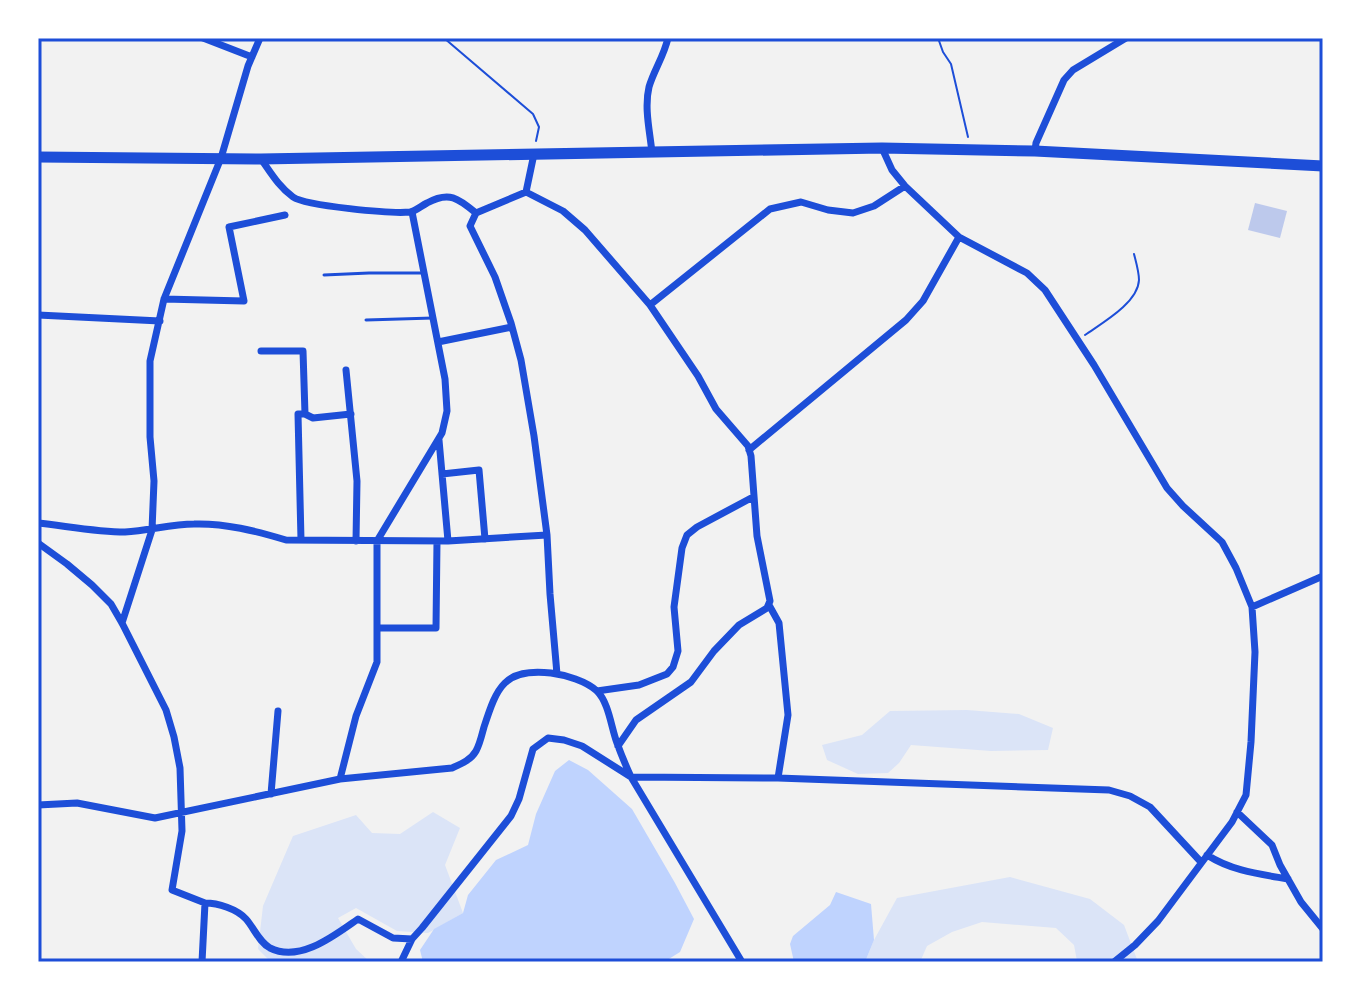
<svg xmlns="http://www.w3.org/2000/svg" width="1361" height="1000" font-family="'PT Serif',serif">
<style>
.green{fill:#dbe4f7}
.water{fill:#bfd3fe}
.building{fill:#bdc9ec}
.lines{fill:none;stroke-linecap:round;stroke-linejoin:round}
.path{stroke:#1d4ed8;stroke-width:2}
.service{stroke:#1d4ed8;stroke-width:3}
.minor{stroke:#1d4ed8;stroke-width:7}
.trunk{stroke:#1d4ed8;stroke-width:11}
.neatline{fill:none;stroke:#1d4ed8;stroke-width:3}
</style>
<rect width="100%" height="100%" fill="#f2f2f2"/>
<!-- green -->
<path class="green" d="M 967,710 L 1019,714 L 1053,728 L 1048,750 L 991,751 L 911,745 L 899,763 L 888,773 L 858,774 L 827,760 L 822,745 L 862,735 L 890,711 Z
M 433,812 L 460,828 L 445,865 L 463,913 L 428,933 L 397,931 L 356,908 L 338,918 L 356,949 L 370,962 L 271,962 L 258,949 L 263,906 L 293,836 L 356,815 L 372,833 L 400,834 Z
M 1010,877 L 1090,899 L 1124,925 L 1138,962 L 1080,962 L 1077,961 L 1074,945 L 1056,928 L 982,922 L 952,932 L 927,946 L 920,962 L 865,962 L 874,940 L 897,898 Z"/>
<!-- water -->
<path class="water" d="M 569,760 L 588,770 L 632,809 L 675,883 L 694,919 L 680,952 L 664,962 L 423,962 L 420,950 L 434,929 L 463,913 L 468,895 L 496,860 L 528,845 L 536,814 L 555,771 Z
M 836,892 L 871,904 L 874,940 L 865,962 L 794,962 L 790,944 L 793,936 L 830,905 Z"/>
<!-- building -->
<path class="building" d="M 1255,203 L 1287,211 L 1280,238 L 1248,230 Z"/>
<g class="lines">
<!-- path -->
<path class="path" d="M 444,38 L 533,114 L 539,127 L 536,141
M 938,38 L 943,52 L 951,64 L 968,137
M 1085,335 C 1102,323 1138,303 1139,280 C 1139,272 1136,262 1134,254"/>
<!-- service -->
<path class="service" d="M 324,275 L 369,273 L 424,273
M 366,320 L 433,318
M 38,962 L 44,962"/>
<!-- minor -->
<path class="minor" d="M 203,38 L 252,57
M 882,148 L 892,170 L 905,186 L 959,237 L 1027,273 L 1045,290 L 1094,365 L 1167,488 L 1183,506 L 1222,542 L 1236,568 L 1252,607 L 1255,652 L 1251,742 L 1246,795 L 1232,822 L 1158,921 L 1135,945 L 1114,962
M 1035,151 L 1036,143 L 1064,80 L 1073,70 L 1126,38
M 652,153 C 650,132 644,108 649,87 C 654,70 664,56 668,38
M 534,154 L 526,192 L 476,213 L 470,226 L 495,277 L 511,323 L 521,360 L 534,436 L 547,535 L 550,594 L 557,674
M 261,159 C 271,173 279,187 293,197 C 306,206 392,214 410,212 C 416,211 421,206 427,203 C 449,191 458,198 476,213
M 526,192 L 563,211 L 585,230 L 650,305 L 698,376 L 716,409 L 748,446 L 751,456 L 757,536 L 770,601 L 767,608 L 739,625 L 714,651 L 691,682 L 636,720 L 618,746
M 164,299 L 244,301 L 229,227 L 285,215
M 650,305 L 770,209 L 801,202 L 828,210 L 853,213 L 874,206 L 905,186
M 38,315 L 160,321
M 438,342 L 512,327
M 261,351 L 303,351 L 305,414 L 313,418 L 351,414
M 346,370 L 357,481 L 356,541
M 439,440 L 448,541
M 749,450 L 906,320 L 923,301 L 959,237
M 442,474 L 479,470 L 485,539
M 38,523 C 66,526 97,532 125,532 C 148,531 171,524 194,524 C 225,523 256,531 286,540 L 448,541 L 547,535
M 301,540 L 298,414 L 305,414
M 38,543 L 67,564 L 92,585 L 111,604 L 122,623 L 166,710 L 174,737 L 180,768 L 182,831 L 172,890 L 205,903 L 202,962
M 769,605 L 779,623 L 788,715 L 778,778
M 1252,607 L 1323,576
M 122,623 L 152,530 L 154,481 L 150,437 L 150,361 L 164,299 L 221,158 L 248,66 L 260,38
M 378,628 L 436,628 L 437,541
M 597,691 L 639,685 L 667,674 L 673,667 L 678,651 L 674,607 L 682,548 L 687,535 L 697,527 L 753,497
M 340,779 L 356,716 L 377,662 L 377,541 L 442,433 L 447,411 L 445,379 L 412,212
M 271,794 L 278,711
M 38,805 L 77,803 L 155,818 L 340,779 L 452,768 C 461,764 471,760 476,751 C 480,744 482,734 484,727 C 497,687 504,668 551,673 C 566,675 586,681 597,691 C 609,703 611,727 617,743 C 621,754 626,766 631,777 L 742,962
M 1237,812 L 1272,845 L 1280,865 L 1301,902 L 1323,929
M 1207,855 C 1232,871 1259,874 1288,879
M 205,903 C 218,903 237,909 246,919 C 254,928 259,942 270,948 C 300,963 335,935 358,919 L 393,938 L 412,939 L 422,928 L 511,816 L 519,799 L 533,749 L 548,738 L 564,740 L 582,746 L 631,777 L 778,778 L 1109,790 L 1130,796 L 1150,807 L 1201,862
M 401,962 L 412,939"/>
<!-- trunk -->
<path class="trunk" d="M 38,157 L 261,159 L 882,148 L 1035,151 L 1323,166"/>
</g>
<!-- border -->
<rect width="1361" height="1000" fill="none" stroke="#ffffff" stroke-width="80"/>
<rect x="40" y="40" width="1281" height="920" class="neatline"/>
</svg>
